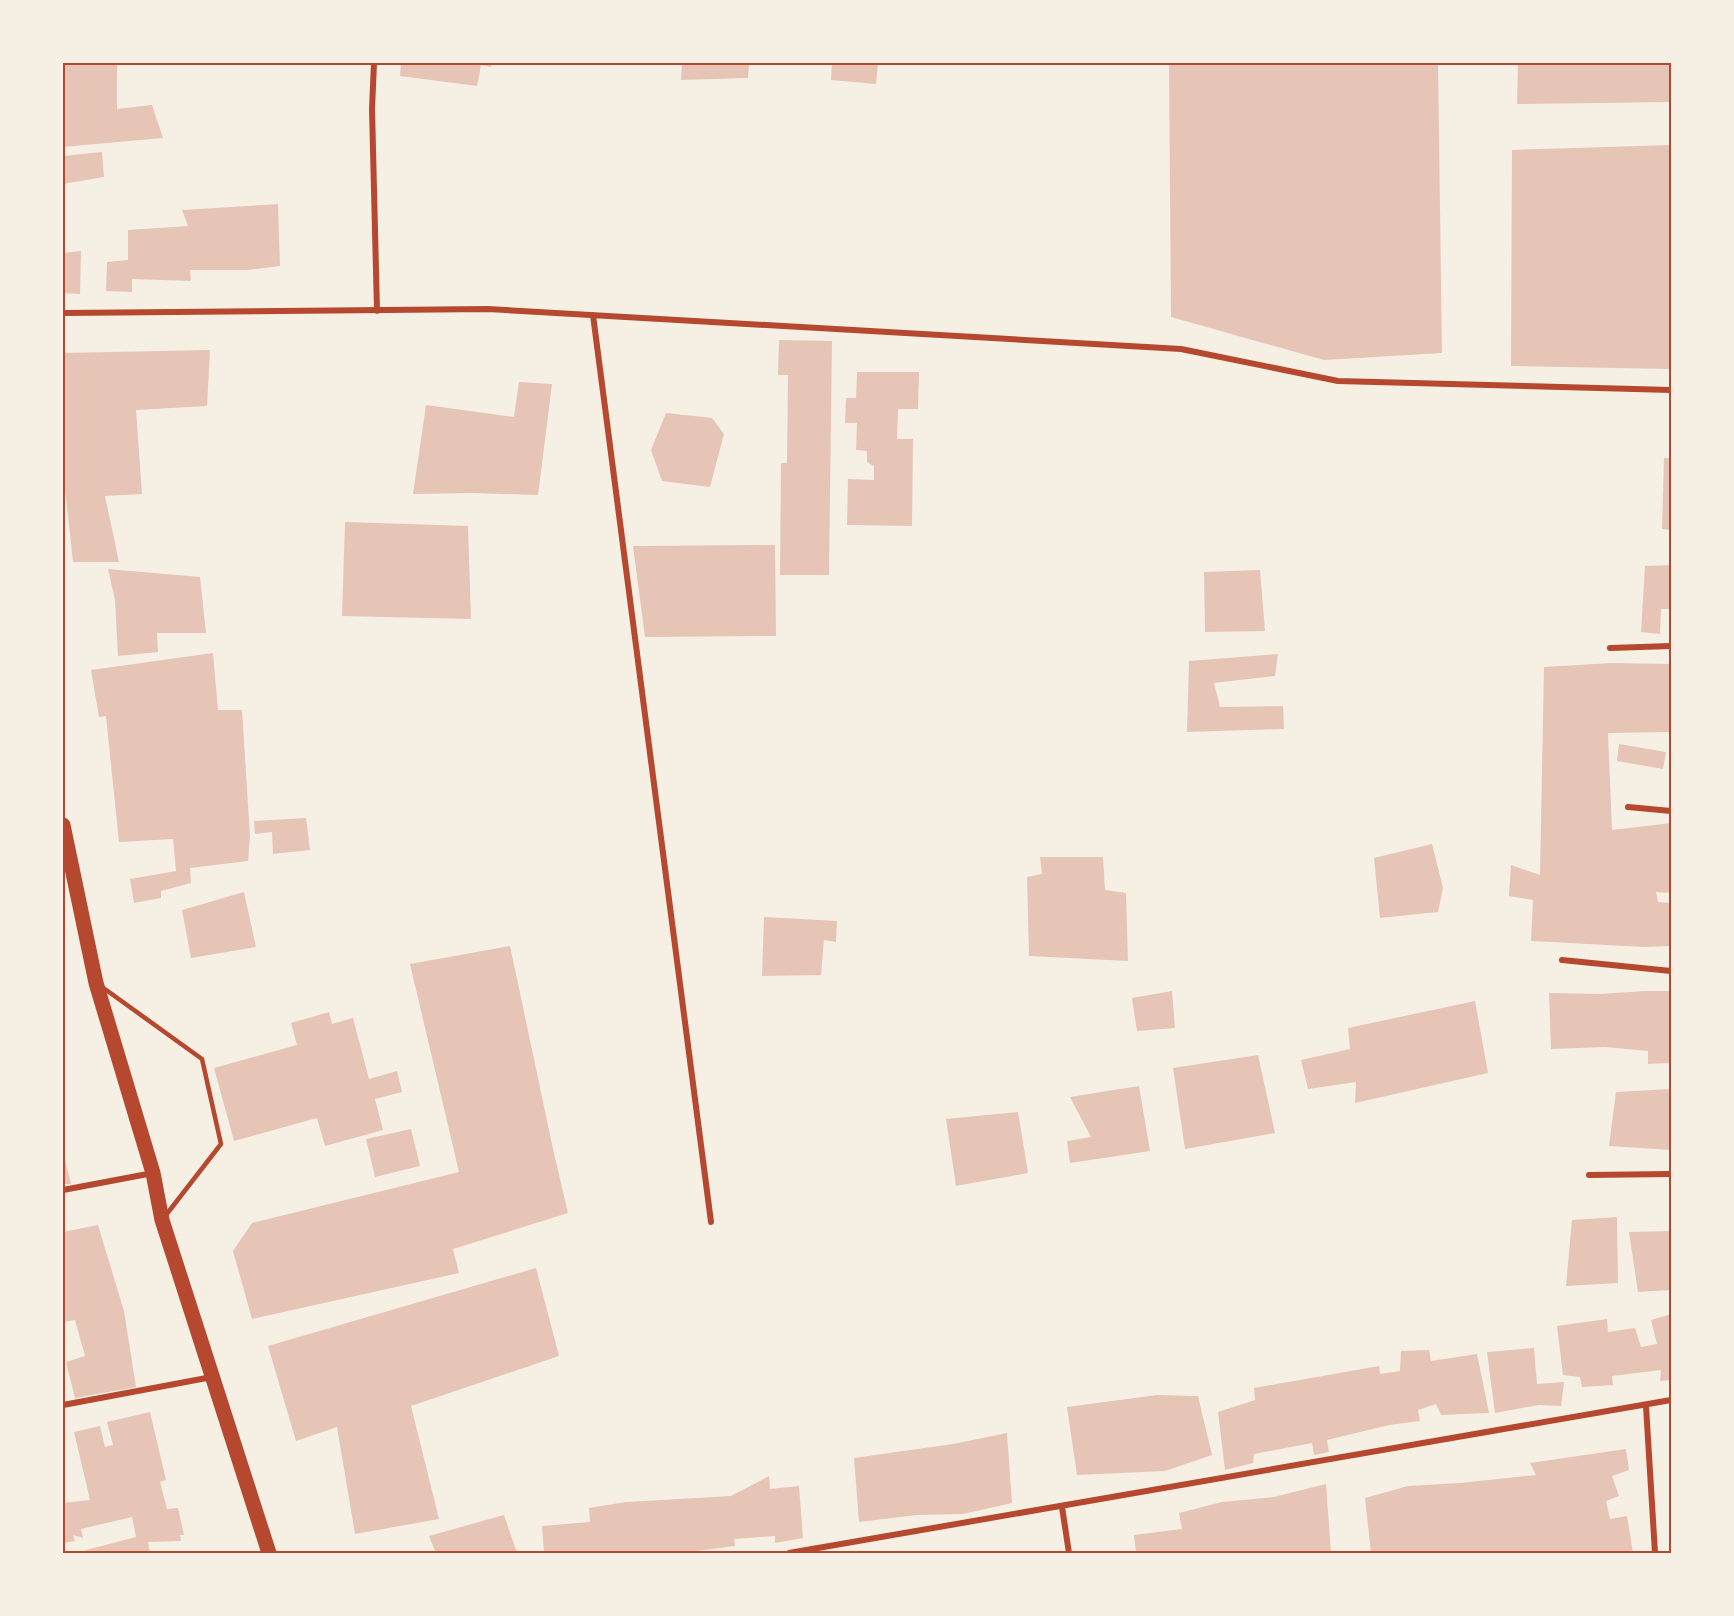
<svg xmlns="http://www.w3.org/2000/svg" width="1734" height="1616" font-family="'Fira Sans Condensed',sans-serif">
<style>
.building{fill:#e6c5b7}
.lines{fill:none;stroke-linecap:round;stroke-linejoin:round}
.service{stroke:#b5482f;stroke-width:4.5}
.minor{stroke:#b5482f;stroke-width:6}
.primary{stroke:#b5482f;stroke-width:15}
.neatline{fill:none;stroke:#b5482f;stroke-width:2}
</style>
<rect width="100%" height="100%" fill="#f6efe4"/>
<!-- building -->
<path class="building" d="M 63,63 L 117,63 L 117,109 L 152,105 L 163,138 L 63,147 Z
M 401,63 L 491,63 L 491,67 L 481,65 L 477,86 L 400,76 Z
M 682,63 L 749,63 L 748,78 L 681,80 Z
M 832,63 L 878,63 L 876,84 L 831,80 Z
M 1169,63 L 1438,63 L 1442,353 L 1324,360 L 1171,317 Z
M 1518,63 L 1671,63 L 1671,102 L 1517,104 Z
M 1671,145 L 1671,369 L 1511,366 L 1512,150 Z
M 102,152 L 104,177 L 63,184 L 63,156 Z
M 278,204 L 280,266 L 248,270 L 190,270 L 191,281 L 132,279 L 132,292 L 106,291 L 107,262 L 128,260 L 128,230 L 188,226 L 182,210 Z
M 81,251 L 80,294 L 63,293 L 63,253 Z
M 779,340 L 832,341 L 829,575 L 780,575 L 781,463 L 787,463 L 788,375 L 778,375 Z
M 210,350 L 207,406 L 136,410 L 142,494 L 105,496 L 119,562 L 73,562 L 63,470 L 63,353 Z
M 857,372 L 919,372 L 918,409 L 898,409 L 897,439 L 913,439 L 912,526 L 847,525 L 848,479 L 874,480 L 874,466 L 867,462 L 867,451 L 856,450 L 857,423 L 845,423 L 846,398 L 856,398 Z
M 519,382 L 552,384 L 538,495 L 473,493 L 413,494 L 426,405 L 514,417 Z
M 666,413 L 712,418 L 724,434 L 710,487 L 662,481 L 651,450 Z
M 1664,458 L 1671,458 L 1671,530 L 1662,529 Z
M 345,522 L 468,526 L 471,619 L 342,616 Z
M 775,545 L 776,636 L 645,637 L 633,546 Z
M 1671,565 L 1671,609 L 1661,609 L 1660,634 L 1641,632 L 1645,566 Z
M 108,569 L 200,577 L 206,633 L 157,633 L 158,652 L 118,656 L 115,600 Z
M 1260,570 L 1265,631 L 1205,632 L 1204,572 Z
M 213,653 L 218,710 L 242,710 L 250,836 L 248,861 L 190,868 L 191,883 L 161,891 L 161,898 L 134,903 L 130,879 L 176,871 L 173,839 L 119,842 L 106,716 L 99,717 L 91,670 Z
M 1278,654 L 1275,676 L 1214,683 L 1220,707 L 1283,706 L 1284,729 L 1187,732 L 1189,661 Z
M 1612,663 L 1671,664 L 1671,732 L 1608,733 L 1612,830 L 1671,823 L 1671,893 L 1656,892 L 1658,902 L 1671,903 L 1671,946 L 1645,947 L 1531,941 L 1533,900 L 1509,896 L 1511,865 L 1540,875 L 1544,667 Z
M 1619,744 L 1666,752 L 1663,769 L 1617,761 Z
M 306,818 L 310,850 L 273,854 L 272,832 L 255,834 L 254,821 Z
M 1432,844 L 1443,888 L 1438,912 L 1380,918 L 1374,858 Z
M 1040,857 L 1103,857 L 1105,890 L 1126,893 L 1128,961 L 1029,956 L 1027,877 L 1042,874 Z
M 244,892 L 256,947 L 191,958 L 182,910 Z
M 764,917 L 837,921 L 836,942 L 824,940 L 821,975 L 762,976 Z
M 510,946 L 553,1149 L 568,1213 L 453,1249 L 459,1273 L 252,1319 L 233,1251 L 252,1223 L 459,1172 L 410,964 Z
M 1172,991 L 1175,1028 L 1137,1031 L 1132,998 Z
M 1645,991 L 1671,991 L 1671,1063 L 1648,1064 L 1648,1051 L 1605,1047 L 1551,1049 L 1549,993 L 1600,994 Z
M 1475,1001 L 1488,1073 L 1355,1103 L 1356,1082 L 1308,1089 L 1301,1060 L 1350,1049 L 1348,1028 Z
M 329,1012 L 332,1024 L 353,1018 L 369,1079 L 397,1071 L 402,1092 L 375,1099 L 383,1130 L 325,1146 L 317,1118 L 234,1141 L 214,1068 L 297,1045 L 291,1023 Z
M 1258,1055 L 1275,1133 L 1185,1149 L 1173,1068 Z
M 1139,1086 L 1150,1151 L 1070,1163 L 1067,1141 L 1091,1137 L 1070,1097 Z
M 1671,1089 L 1671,1150 L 1609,1146 L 1616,1092 Z
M 1018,1112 L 1028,1173 L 956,1186 L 946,1119 Z
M 411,1129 L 420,1166 L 375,1177 L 366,1139 Z
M 63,1156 L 64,1156 L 71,1184 L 63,1184 Z
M 1617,1217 L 1618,1283 L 1566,1286 L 1572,1220 Z
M 98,1225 L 124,1311 L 136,1387 L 75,1398 L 66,1362 L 85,1356 L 75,1320 L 63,1322 L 63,1232 Z
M 1671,1231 L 1671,1290 L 1638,1292 L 1629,1232 Z
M 536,1268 L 559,1356 L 411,1406 L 439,1519 L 355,1534 L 337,1427 L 296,1441 L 268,1346 Z
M 1671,1314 L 1671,1380 L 1660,1381 L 1661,1370 L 1612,1376 L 1613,1385 L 1582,1387 L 1580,1377 L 1563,1375 L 1557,1326 L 1607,1319 L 1608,1332 L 1635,1328 L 1641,1347 L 1657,1344 L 1651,1320 Z
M 1534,1348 L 1537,1384 L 1564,1382 L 1561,1406 L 1539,1405 L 1495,1413 L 1487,1352 Z
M 1429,1350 L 1431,1361 L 1477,1354 L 1489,1413 L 1441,1415 L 1436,1404 L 1418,1410 L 1420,1421 L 1389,1425 L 1327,1440 L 1329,1452 L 1314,1455 L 1312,1443 L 1254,1454 L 1253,1463 L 1225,1470 L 1218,1412 L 1255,1400 L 1254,1388 L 1379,1366 L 1380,1374 L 1400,1371 L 1401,1351 Z
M 1157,1395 L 1198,1396 L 1212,1455 L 1165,1471 L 1077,1475 L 1067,1407 Z
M 150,1412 L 166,1480 L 160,1482 L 167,1509 L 178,1508 L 184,1535 L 180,1535 L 181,1541 L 148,1542 L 150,1553 L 75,1553 L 136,1537 L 132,1517 L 81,1529 L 83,1538 L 73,1535 L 75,1541 L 63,1543 L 63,1503 L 90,1500 L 74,1432 L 100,1426 L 105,1447 L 113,1445 L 107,1422 Z
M 1007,1433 L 1012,1503 L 963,1514 L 917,1515 L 859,1522 L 854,1458 L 953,1444 Z
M 1626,1449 L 1629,1470 L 1612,1476 L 1619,1496 L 1606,1501 L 1610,1519 L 1627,1516 L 1633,1553 L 1371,1553 L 1365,1498 L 1408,1486 L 1460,1483 L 1536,1475 L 1530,1463 Z
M 769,1476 L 770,1489 L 799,1486 L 803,1538 L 775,1543 L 775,1536 L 734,1539 L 735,1546 L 680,1553 L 544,1553 L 542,1526 L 590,1522 L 589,1508 L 626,1502 L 731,1496 Z
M 1326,1484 L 1331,1553 L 1136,1553 L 1134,1535 L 1182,1529 L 1179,1513 L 1222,1502 L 1274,1497 Z
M 504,1515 L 517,1553 L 436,1553 L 429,1536 Z"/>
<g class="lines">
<!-- service -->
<path class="service" d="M 102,987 L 202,1059 L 221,1144 L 166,1215"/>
<!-- minor -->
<path class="minor" d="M 374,63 L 372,109 L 377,311
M 63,313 L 488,309 L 1181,349 L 1338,381 L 1671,390
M 593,315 L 711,1222
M 1610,648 L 1671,646
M 1628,807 L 1671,811
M 1562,960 L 1671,971
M 1589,1175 L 1671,1174
M 63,1190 L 153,1173
M 63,1405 L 212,1377
M 1646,1406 L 1655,1553
M 1062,1507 L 1069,1553
M 789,1553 L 1671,1400"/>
<!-- primary -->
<path class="primary" d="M 63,825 L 96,983 L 153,1173 L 162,1220 L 269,1553"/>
</g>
<!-- border -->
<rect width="1734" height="1616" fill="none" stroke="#f6efe4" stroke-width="129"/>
<rect x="64" y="64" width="1606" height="1488" class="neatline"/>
</svg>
